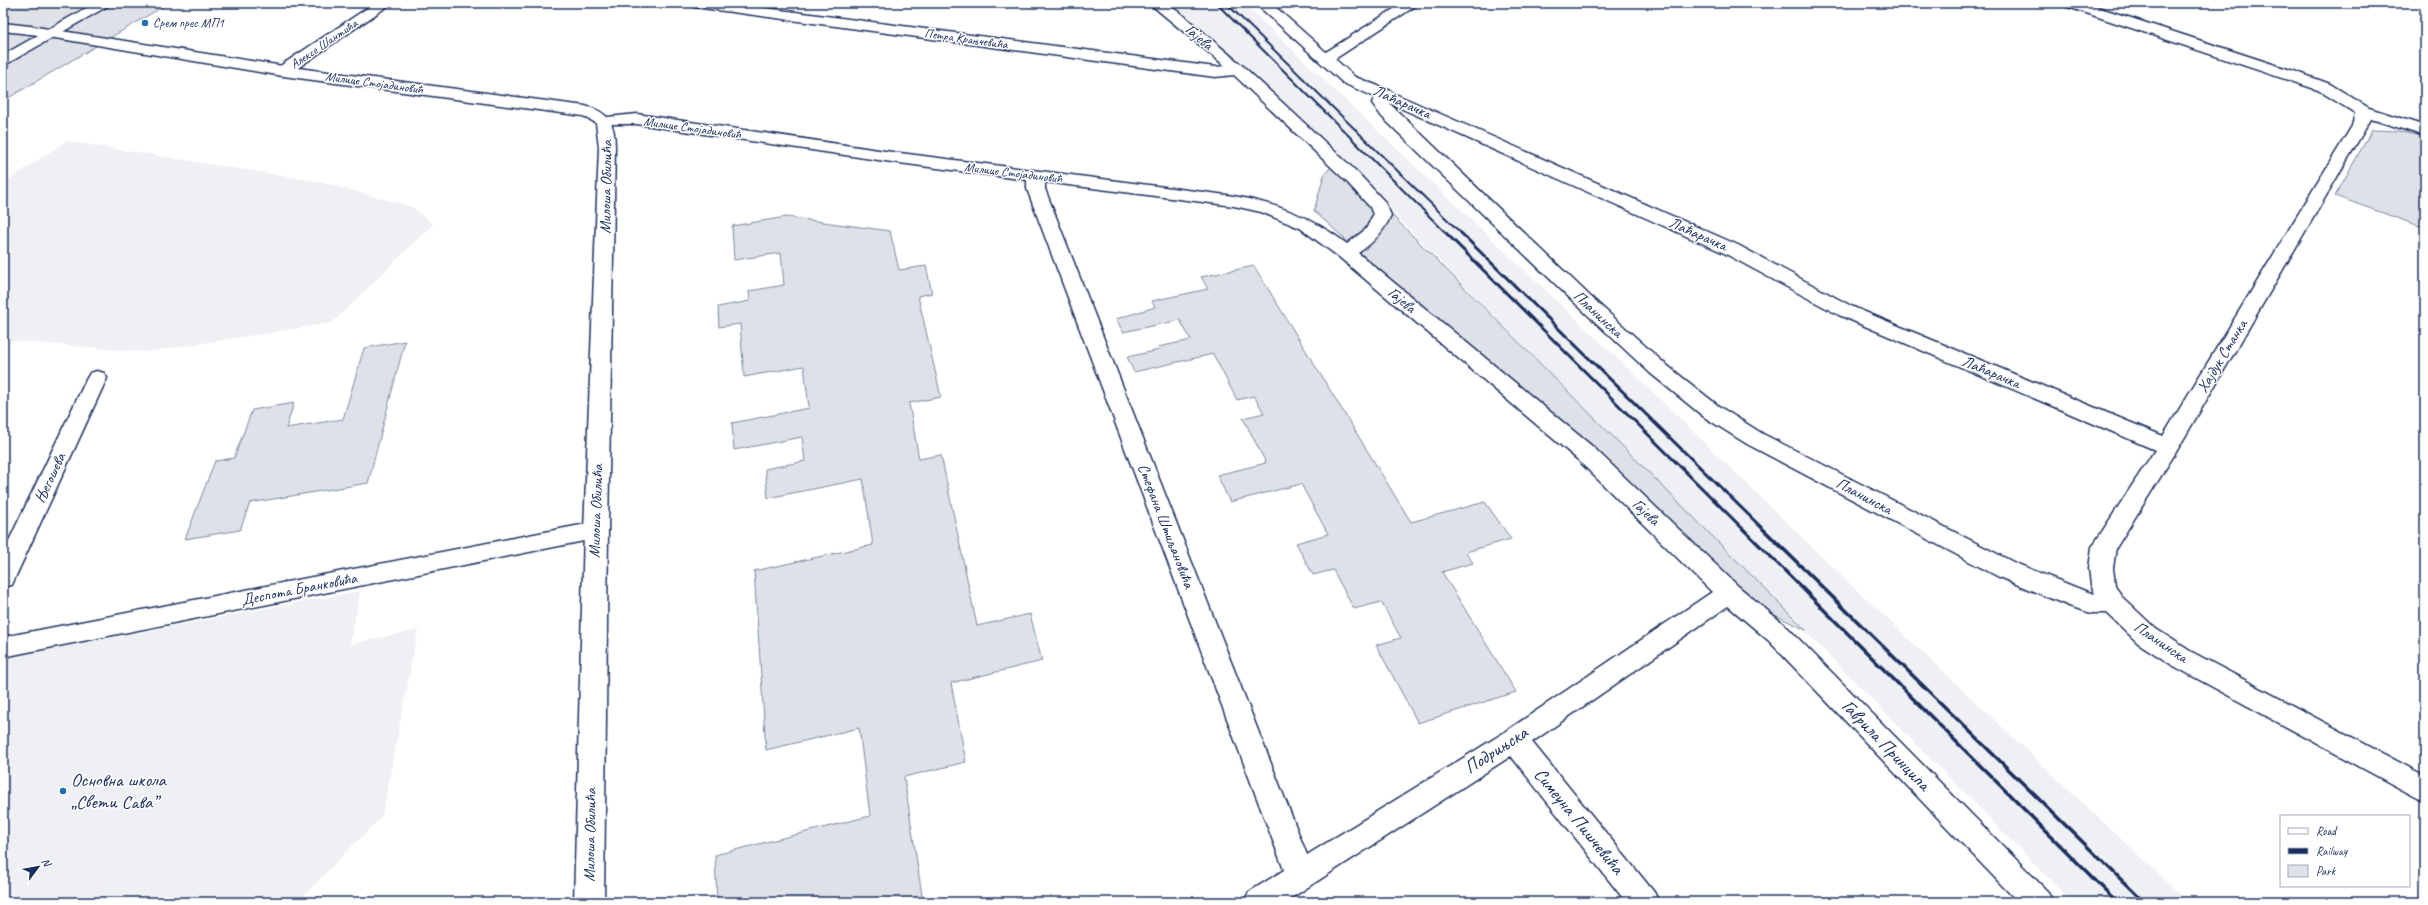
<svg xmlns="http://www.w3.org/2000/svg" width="2428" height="905" font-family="Caveat,sans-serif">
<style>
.built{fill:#eff0f4}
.green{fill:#dee1e7;stroke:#7c88a2}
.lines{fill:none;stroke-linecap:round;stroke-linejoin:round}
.minor-casing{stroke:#1b2f5e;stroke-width:3}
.tertiary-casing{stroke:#1b2f5e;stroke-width:3}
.secondary-casing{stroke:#1b2f5e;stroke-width:3}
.minor{fill:#fff;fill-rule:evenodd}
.tertiary{fill:#fff;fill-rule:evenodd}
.secondary{fill:#fff;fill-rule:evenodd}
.rail-far2{stroke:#1b2f5e;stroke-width:2}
.rail-far1{stroke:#1b2f5e;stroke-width:3}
.rail{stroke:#1b2f5e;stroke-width:3.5}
.poi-dot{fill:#1f6fb2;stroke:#fff;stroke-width:1.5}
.labels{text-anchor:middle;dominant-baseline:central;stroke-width:3;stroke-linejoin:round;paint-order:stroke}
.far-poi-label{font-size:13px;fill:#1b2f5e;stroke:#fff;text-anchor:start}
.far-street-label{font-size:13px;fill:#1b2f5e;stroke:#fff}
.street-label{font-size:16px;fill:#1b2f5e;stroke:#fff}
.near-street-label{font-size:19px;fill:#1b2f5e;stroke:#fff}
.near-poi-label{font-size:19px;fill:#1b2f5e;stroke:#fff;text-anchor:start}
</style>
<rect width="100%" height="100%" fill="#fff"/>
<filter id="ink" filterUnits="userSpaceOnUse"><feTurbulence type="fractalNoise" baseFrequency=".025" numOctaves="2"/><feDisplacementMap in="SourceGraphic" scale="8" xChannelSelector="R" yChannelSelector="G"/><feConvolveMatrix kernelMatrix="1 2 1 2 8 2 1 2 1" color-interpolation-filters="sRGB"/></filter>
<g filter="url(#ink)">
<!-- built -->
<path class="built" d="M 1161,3 L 1243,3 L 1633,373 L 1846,580 L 2188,902 L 2072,902 L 1381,201 Z
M 66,141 L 321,182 L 412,207 L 433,224 L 332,323 L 146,352 L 3,340 L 3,184 Z
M 360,591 L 350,644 L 418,630 L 382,816 L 297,902 L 3,902 L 3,658 Z"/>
<!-- green -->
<path class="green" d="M 3,3 L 169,3 L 3,101 Z
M 2372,130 L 2398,131 L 2425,137 L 2425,228 L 2335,196 Z
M 1337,160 L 1806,630 L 1760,608 L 1547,410 L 1368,260 L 1314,211 L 1324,175 Z
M 786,217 L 890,231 L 899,270 L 926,266 L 932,293 L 918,296 L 941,397 L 909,403 L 919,459 L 941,455 L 977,626 L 1030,614 L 1042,661 L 951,683 L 966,762 L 904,777 L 923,902 L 717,902 L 715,855 L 870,816 L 859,728 L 766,750 L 754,571 L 873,545 L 863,479 L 768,498 L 765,469 L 805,461 L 802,437 L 734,450 L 732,423 L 809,408 L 804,366 L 744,377 L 740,324 L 719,327 L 718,307 L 750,301 L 749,291 L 784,285 L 781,253 L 734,260 L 732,226 Z
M 1254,266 L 1411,522 L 1485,502 L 1511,539 L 1466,552 L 1473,563 L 1442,572 L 1516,692 L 1418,723 L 1376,645 L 1401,638 L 1381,602 L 1354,609 L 1333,570 L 1313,575 L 1296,543 L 1328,534 L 1301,484 L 1230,502 L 1217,475 L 1266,463 L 1243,418 L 1264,413 L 1254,396 L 1237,400 L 1213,354 L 1134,372 L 1127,357 L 1159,350 L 1158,347 L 1191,340 L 1180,320 L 1123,332 L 1116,319 L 1155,307 L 1152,301 L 1208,289 L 1201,277 Z
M 405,341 L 368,483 L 250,503 L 240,530 L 185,539 L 215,461 L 234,458 L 252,410 L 294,403 L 286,428 L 343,419 L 364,348 Z"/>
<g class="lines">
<defs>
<path id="minor" d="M 375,3 L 392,3 L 289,74 L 277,74 L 275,71 L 277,68 Z
M 687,3 L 727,3 L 1215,67 L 1225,66 L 1149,3 L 1166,3 L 1184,16 L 1244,67 L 1357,172 L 1384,201 L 1391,215 C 1384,232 1373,243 1358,253 L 1593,447 L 1738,586 L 1786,626 L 2048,892 L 2053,902 L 2018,902 L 1768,640 L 1728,606 L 1532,742 L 1654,892 L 1659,902 L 1626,902 L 1511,756 L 1285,902 L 1244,902 L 1249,892 L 1284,870 L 1027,189 L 1027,180 L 892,162 L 637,124 L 598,124 L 596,121 L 598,118 L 637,114 L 892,152 L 1234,196 C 1277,204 1312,217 1347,244 L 1366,229 L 1373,215 L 1370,207 L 1345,180 L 1234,75 L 1215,77 L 694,7 ZM 1045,182 L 1234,206 L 1261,212 L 1300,228 L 1339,257 L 1577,459 L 1712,592 L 1505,732 L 1307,855 L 1045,189 Z
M 1255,3 L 1271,3 L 1326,52 L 1403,3 L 1420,3 L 1335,59 L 1355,77 L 1391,91 L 1393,93 L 1738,245 L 1853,307 L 2163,436 L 2352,126 L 2355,113 L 2318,90 L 2065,6 L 2063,3 L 2085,3 L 2297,72 L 2330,84 L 2369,108 L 2425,126 L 2425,136 L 2371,119 L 2176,452 L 2116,548 L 2113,568 L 2115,585 L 2122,597 L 2156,629 L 2190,651 L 2425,776 L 2425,802 L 2172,665 L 2138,643 L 2107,613 L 2091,613 L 2069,606 L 1999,577 L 1747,444 L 1704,417 L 1650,373 L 1577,305 L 1382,117 L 1372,103 L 1375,97 L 1343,83 ZM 1389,103 L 1724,253 L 1839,315 L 2155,450 L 2092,547 L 2089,568 L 2091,585 L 2095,594 L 2085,591 L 2015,563 L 1763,434 L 1720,407 L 1664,363 L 1591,297 Z
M 3,23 L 30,26 L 37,30 L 30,34 L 3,31 Z
M 97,371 L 104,373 L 107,378 L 15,578 L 12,585 L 3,587 L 3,553 L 87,378 L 90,373 Z
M 596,522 L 604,525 L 608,531 L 604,537 L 3,657 L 3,637 Z"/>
<path id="tertiary" d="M 30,26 L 283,66 L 585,106 C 609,112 615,123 615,147 L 608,531 L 604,902 L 574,902 L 584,531 L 599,147 L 596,123 L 583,116 L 283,76 L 25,33 L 23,30 Z"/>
<path id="secondary" d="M 95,3 L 113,3 L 3,66 L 3,55 Z"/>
</defs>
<!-- minor casing -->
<use href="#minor" class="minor-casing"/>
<!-- tertiary casing -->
<use href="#tertiary" class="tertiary-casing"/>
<!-- secondary casing -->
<use href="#secondary" class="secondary-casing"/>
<!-- minor -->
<use href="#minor" class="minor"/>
<!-- tertiary -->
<use href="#tertiary" class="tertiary"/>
<!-- secondary -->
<use href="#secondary" class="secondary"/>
<!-- rail-far2 -->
<path class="rail-far2" d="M 1216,3 L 1447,234
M 1226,3 L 1462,234"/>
<!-- rail-far1 -->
<path class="rail-far1" d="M 1446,233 L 1744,530
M 1461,233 L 1764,530"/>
<!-- rail -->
<path class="rail" d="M 1743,529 L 2117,902
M 1763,529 L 2144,902"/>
</g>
</g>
<!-- markers -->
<g class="poi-dot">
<circle cx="145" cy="23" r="4"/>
<circle cx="63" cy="791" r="4"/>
</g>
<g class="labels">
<!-- far-poi labels -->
<g class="far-poi-label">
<text x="153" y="23">Срем прес МП1</text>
</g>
<!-- far-street labels -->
<g class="far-street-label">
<text transform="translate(966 39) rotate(8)">Петра Крањчевића</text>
<text transform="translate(324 44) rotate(-34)">Алексе Шантића</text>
<text transform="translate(374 83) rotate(8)">Милице Стојадиновић</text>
<text transform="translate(692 128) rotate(8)">Милице Стојадиновић</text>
<text transform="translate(1013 173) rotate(7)">Милице Стојадиновић</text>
</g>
<!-- street labels -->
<g class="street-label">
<text transform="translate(1199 37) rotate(41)">Гајева</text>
<text transform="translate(1402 102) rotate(24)">Лаћарачка</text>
<text transform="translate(606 187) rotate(-89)">Милоша Обилића</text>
<text transform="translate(1698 234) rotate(24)">Лаћарачка</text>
<text transform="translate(1402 300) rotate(40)">Гајева</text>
<text transform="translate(1598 314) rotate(43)">Планинска</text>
<text transform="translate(2222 356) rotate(-59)">Хајдук Станка</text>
<text transform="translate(1991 372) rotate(23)">Лаћарачка</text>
<text transform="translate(50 478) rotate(-65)">Његошева</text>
<text transform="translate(1864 496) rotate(28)">Планинска</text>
<text transform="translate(596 511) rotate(-88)">Милоша Обилића</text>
<text transform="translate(1646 512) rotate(44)">Гајева</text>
<text transform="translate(1166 526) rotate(69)">Стефана Штиљановића</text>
<text transform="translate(299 589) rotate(-11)">Деспота Бранковића</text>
<text transform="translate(2161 642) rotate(34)">Планинска</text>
<text transform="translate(590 835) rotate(-89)">Милоша Обилића</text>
</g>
<!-- near-street labels -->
<g class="near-street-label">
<text transform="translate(1886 745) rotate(46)">Гаврила Принципа</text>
<text transform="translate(1496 750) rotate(-33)">Подрињска</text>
<text transform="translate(1579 821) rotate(51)">Симеуна Пишчевића</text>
</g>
<!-- near-poi labels -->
<g class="near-poi-label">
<text x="71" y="780">Основна школа<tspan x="71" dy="22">„Свети Сава”</tspan></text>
</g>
</g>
<!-- margin -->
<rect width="2428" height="905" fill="none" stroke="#fff" stroke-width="16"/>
<rect x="8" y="8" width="2412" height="889" fill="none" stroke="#1b2f5e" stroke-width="1.5" filter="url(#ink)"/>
<!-- legend -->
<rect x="2280" y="815" width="130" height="72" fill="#ffffff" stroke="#a4acbf"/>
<rect x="2288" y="828" width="20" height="6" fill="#ffffff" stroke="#a4acbf"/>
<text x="2316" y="835" font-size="12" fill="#1b2f5e">Road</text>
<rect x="2288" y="848" width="20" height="6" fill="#1b2f5e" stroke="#a4acbf"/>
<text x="2316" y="855" font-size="12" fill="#1b2f5e">Railway</text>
<rect x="2288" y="865" width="20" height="12" fill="#dee1e7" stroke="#a4acbf"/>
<text x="2316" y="875" font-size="12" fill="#1b2f5e">Park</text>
<!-- north arrow -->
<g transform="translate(38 867) rotate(58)" stroke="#ffffff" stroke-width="3" paint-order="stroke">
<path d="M0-3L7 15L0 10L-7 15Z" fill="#1b2f5e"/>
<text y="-6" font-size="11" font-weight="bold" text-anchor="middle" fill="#1b2f5e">N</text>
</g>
</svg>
